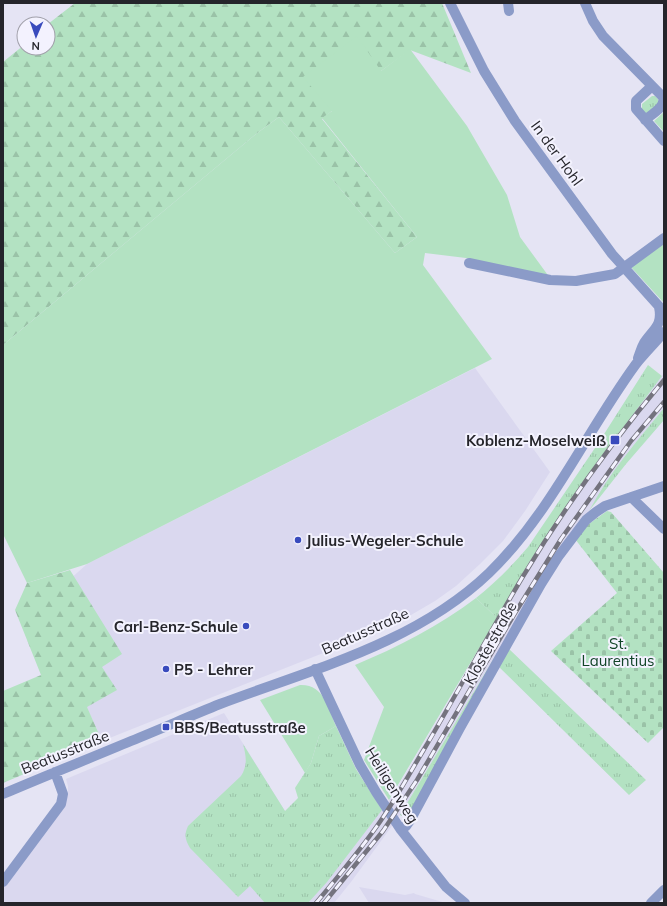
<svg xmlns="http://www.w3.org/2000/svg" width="667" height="906" font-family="Mulish,sans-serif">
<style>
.built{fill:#dad8ef}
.grass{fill:url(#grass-tufts)}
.forest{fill:url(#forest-firs)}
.cemetery{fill:url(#cemetery-stones)}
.garden{fill:#b3e2c2}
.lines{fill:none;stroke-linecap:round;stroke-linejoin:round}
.minor{stroke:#8b9bc8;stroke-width:10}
.rail-casing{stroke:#74737e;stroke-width:4.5}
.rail{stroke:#f3f2fe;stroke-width:3;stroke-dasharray:9;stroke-linecap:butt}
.poi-dot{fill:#394bbd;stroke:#f3f2fe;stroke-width:1.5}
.labels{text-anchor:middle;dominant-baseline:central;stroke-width:4;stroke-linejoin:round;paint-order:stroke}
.street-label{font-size:15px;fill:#25252b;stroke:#f3f2fe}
.poi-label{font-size:15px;font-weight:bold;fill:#25252b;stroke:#f3f2fe;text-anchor:start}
.park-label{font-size:15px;fill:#114427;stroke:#f3f2fe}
</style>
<defs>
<pattern id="grass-tufts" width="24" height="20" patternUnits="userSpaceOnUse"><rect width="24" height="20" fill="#b3e2c2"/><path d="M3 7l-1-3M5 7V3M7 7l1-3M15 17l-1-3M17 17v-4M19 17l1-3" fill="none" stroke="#9ac2a7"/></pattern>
<pattern id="forest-firs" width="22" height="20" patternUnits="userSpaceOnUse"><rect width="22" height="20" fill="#b3e2c2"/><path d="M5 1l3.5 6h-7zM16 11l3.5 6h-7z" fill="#9ac2a7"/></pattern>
<pattern id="cemetery-stones" width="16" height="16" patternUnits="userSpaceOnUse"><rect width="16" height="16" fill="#b3e2c2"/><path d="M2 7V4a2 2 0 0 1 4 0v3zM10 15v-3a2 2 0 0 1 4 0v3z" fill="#9ac2a7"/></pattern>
</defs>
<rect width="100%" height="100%" fill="#e5e4f4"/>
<!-- built -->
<path class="built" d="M 475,368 L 550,472 L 525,511 L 503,541 L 480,564 L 456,586 L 435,601 L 411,615 L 386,627 L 361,638 L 102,741 L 41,605 L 87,564 Z
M 664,373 L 664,408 L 629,451 L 601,490 L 589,511 L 565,542 L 503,643 L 400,815 L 351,882 L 334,903 L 3,903 L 3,889 L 65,801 L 68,795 L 68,786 L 66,779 L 224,713 L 285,811 L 382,810 L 395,792 L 488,635 L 530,561 L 586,477 Z
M 359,887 L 405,895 L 414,893 L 415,894 L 446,903 L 369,903 Z"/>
<!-- grass -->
<path class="grass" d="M 652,96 L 655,96 L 658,99 L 658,104 L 647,114 L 642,111 L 642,104 Z
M 648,365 L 662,376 L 586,477 L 530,561 L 497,618 L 476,598 C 495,583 512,566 528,547 L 599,442 Z
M 664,408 L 664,420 L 626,464 L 589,511 C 609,473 637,441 664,408 Z
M 503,643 L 411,814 L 402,816 L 400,815 Z
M 508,648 L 646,780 L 629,795 L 498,666 Z
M 336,726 L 356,769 L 382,810 L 327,882 L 308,903 L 265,903 L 250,886 L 238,897 L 190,848 C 185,839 184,835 188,826 L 241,776 C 248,765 246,756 243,744 L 285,811 L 298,798 L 295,788 L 311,763 L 319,736 Z"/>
<!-- forest -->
<path class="forest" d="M 75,3 L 442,3 L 471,73 L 410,50 L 381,71 L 322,119 L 417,237 L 395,253 L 279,117 L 256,134 L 3,345 L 3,62 L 24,45 L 24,48 L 48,48 L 48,24 Z
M 70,570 L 122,654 L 102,667 L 117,690 L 87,707 L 102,741 L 3,783 L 3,691 L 41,675 L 15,610 L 27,583 Z"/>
<!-- cemetery -->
<path class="cemetery" d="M 607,511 L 611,512 L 664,573 L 664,727 L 648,743 L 551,651 L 617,593 L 575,539 L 586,526 Z"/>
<!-- garden -->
<path class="garden" d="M 357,36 L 381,71 L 410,49 L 467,126 L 507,195 L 520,237 L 550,278 L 466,258 L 425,253 L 423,265 L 492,359 L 87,564 L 27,583 L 3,534 L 3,345 L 256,134 L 279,117 L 395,253 L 417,237 L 322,118 L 332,111 L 303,77 Z
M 664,112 L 664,132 L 654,121 Z
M 664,241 L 664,303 L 630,266 Z
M 476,598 L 497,618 L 389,800 L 364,760 L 384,707 L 355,665 C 398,647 439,626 476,598 Z
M 300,685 C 324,684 328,708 336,726 L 319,736 L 311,763 L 305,773 L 260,700 Z"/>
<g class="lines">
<!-- minor -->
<path class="minor" d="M 450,3 L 484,71 L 515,121 L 612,254 L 664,312
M 508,3 L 509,11
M 585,3 L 593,21 L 603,36 L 663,97 C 666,107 652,114 645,120
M 652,86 L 636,101 L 636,109 L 664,141
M 469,263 L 550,280 L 576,281 L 615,274 L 664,238
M 638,358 C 640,353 641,348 644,343 C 653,329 663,326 659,307
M 631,497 L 664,529
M 315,669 L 360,765 L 376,792 L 401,830 L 446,887 L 465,903
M 3,794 C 45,776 88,759 131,741 C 161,729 190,716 220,704 C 313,669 416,643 489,573 C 551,513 586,432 636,364 C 645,353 655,343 664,332
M 401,830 L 406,826 L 411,819 L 460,728 L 541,584 L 558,557 L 586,520 L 596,512 L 605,506 L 664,486
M 3,882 L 61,804 L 63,794 L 55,772
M 651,903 L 664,890"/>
<defs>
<path id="rail" d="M 316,903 C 337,878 358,853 377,826 C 394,802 408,776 423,751 C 457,694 488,635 522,578 C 564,508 612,442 664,380
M 324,903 L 383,831 L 417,780 L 515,613 L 561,539 L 631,441 L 664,402"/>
</defs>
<!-- rail casing -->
<use href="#rail" class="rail-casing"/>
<!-- rail -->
<use href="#rail" class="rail"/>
</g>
<!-- markers -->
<g class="poi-dot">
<rect x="610" y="435" width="10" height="10" rx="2"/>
<circle cx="298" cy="540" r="4"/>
<circle cx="246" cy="626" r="4"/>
<circle cx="166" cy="669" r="4"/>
<rect x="162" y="723" width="8" height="8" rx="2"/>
</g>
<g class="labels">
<!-- street labels -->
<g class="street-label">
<text transform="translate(557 153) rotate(54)">In der Hohl</text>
<text transform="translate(365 631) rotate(-24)">Beatusstraße</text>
<text transform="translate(490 643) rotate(-61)">Klosterstraße</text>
<text transform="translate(65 752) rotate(-22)">Beatusstraße</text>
<text transform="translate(392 785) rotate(58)">Heiligenweg</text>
</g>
<!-- poi labels -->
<g class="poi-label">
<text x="606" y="440" text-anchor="end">Koblenz-Moselweiß</text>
<text x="306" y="540">Julius-Wegeler-Schule</text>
<text x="238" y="626" text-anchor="end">Carl-Benz-Schule</text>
<text x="174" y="669">P5 - Lehrer</text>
<text x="174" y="727">BBS/Beatusstraße</text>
</g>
<!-- park labels -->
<g class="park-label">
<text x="618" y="643">St.<tspan x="618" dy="17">Laurentius</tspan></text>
</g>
</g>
<!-- border -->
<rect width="667" height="906" fill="none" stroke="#25252b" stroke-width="8"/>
<!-- north arrow -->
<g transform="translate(36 36) rotate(182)"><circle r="19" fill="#f3f2fe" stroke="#a1a0aa"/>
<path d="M0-3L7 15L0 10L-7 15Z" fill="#394bbd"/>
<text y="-6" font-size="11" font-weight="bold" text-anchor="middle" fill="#25252b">N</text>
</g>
</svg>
